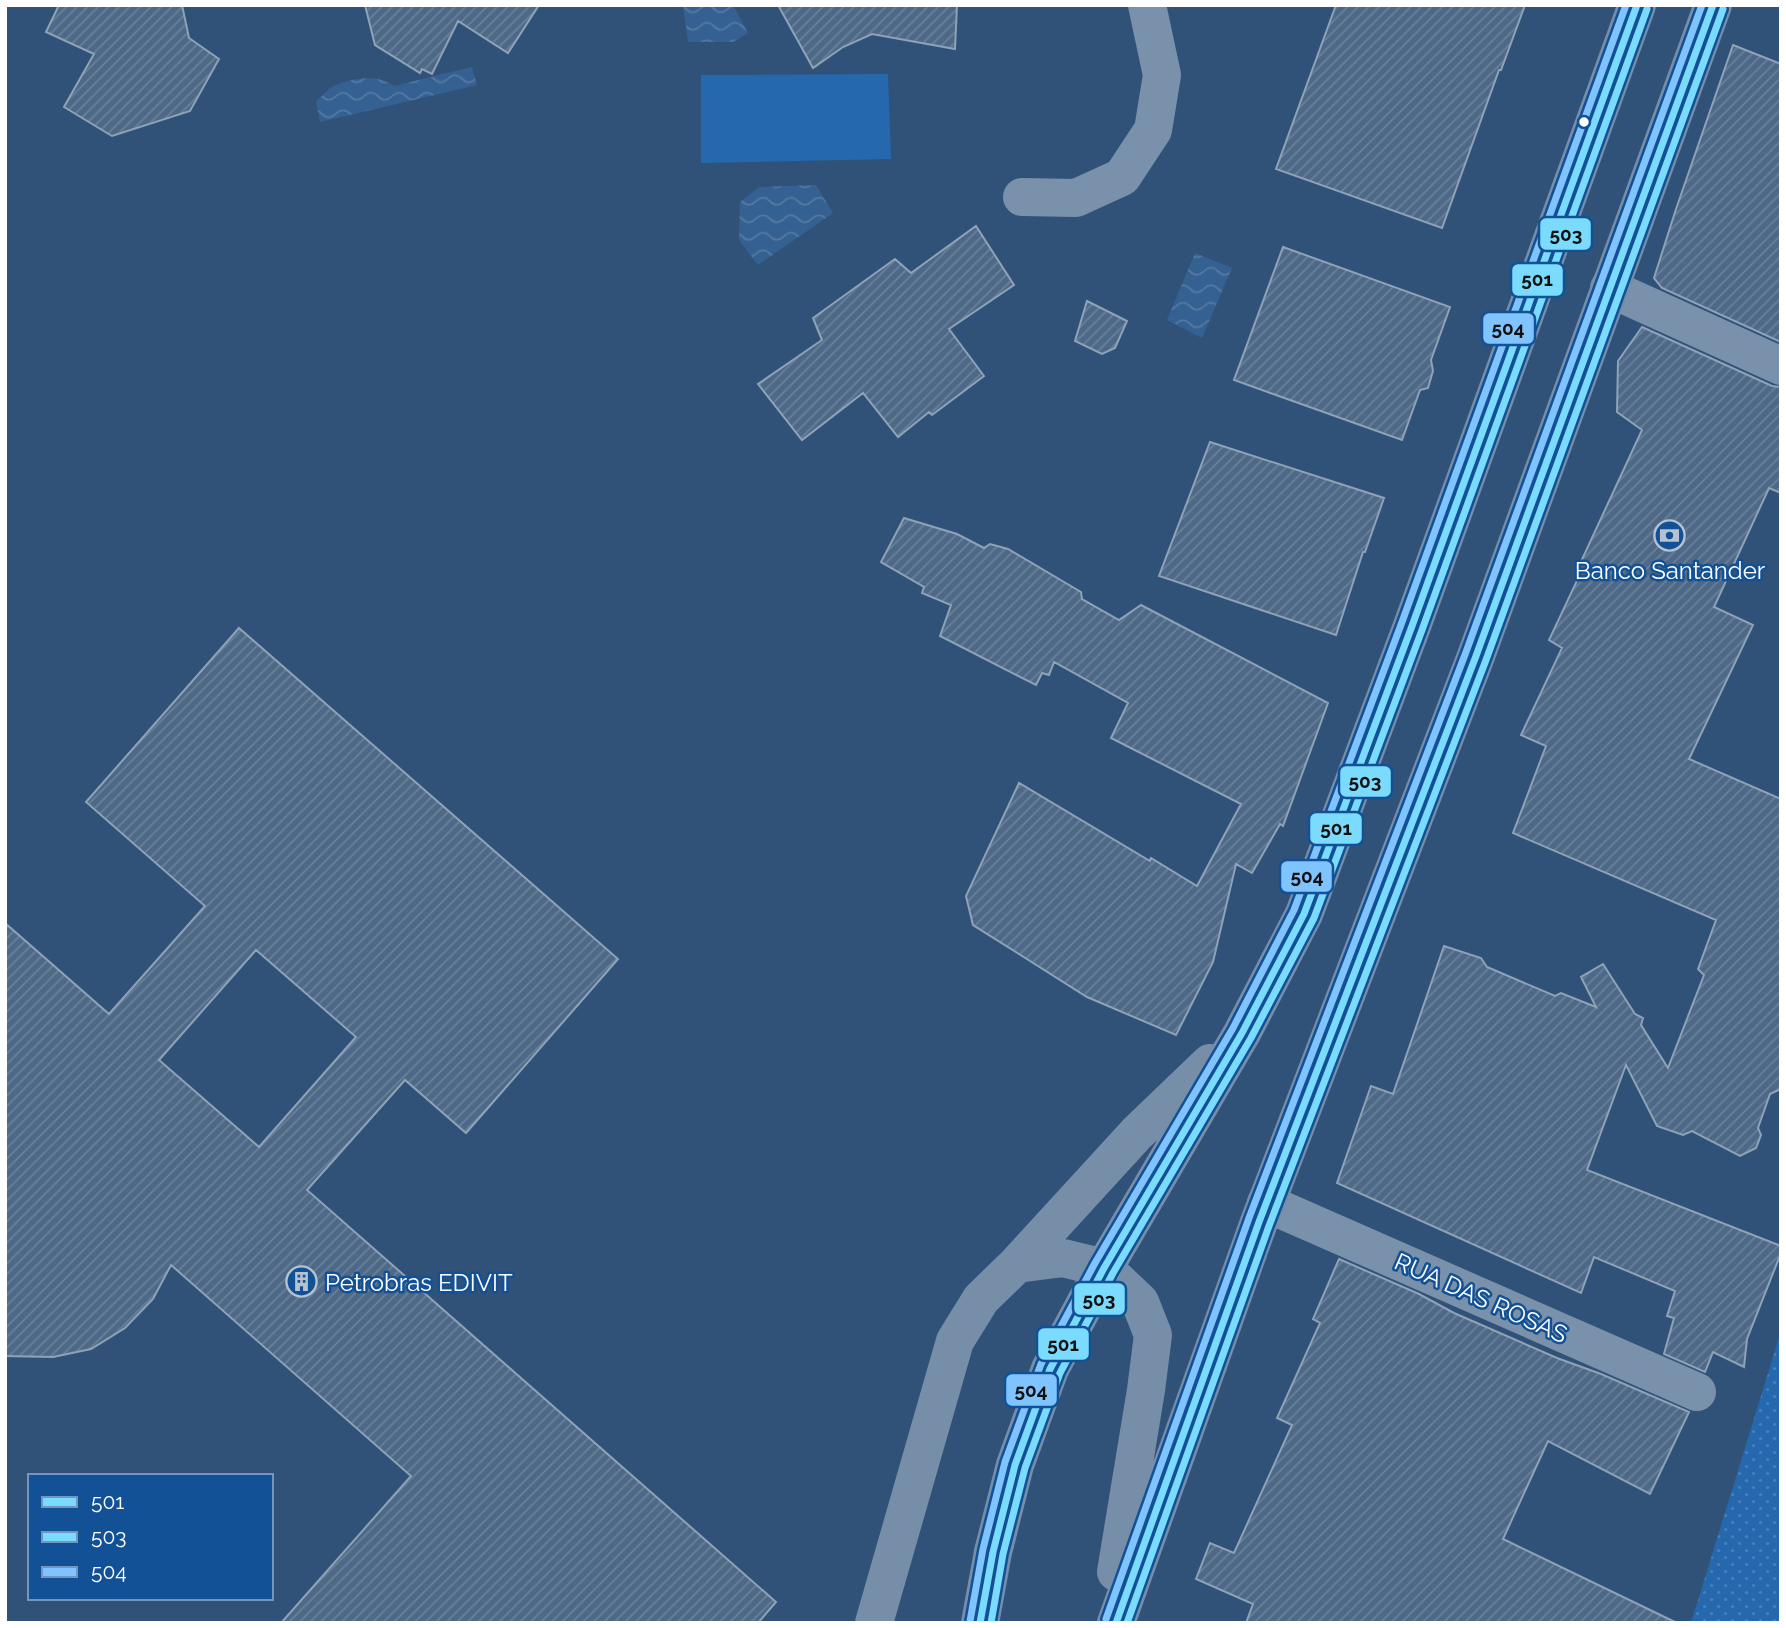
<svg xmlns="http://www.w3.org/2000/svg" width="1786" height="1628" font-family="Raleway,sans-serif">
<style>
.grass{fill:#2668ae}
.park{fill:url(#park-dots)}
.water{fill:url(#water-waves)}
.building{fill:url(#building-hatch);stroke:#8ea2b8;stroke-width:2;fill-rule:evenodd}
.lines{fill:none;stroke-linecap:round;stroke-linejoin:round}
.minor{stroke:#7991ab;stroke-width:38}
.major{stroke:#778ea9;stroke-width:38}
.bus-1-casing{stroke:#125196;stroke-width:12}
.bus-2-casing{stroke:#125196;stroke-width:12}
.bus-3-casing{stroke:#125196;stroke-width:12}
.bus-1{stroke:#7adbfd;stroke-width:7}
.bus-2{stroke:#7adbfd;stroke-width:7}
.bus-3{stroke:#80c4ff;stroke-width:7}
.bus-dot{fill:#fff;stroke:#125196;stroke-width:2.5}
.labels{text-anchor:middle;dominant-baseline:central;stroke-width:5;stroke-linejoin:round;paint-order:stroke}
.poi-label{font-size:24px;fill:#fff;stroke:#125196}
.street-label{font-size:24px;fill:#fff;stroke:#125196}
.line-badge{stroke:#125196;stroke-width:2.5}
.pale-badge-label{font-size:19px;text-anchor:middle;font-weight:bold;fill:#111}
</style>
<defs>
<pattern id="park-dots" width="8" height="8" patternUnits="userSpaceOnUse" patternTransform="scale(1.75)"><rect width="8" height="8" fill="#2668ae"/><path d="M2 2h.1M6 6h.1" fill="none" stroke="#477fba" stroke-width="1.8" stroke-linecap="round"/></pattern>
<pattern id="water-waves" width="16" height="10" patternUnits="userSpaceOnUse" patternTransform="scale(1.75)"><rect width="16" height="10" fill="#356192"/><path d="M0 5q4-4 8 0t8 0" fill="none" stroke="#5379a2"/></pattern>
<pattern id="building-hatch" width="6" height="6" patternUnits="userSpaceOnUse" patternTransform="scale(1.75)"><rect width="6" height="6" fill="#4e6987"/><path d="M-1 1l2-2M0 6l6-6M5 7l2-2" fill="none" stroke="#698099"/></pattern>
</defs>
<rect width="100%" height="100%" fill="#305278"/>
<!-- grass -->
<path class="grass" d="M 888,74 L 891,159 L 701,163 L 701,75 Z"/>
<!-- park -->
<path class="park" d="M 1781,1331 L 1781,1623 L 1691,1623 Z"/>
<!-- water -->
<path class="water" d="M 683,5 L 733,5 L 748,33 L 733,42 L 688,42 Z
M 472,67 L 477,85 L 320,122 L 316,101 C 321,97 325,93 329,89 C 346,78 378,73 394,86 Z
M 816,185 L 833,213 L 758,265 L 739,240 L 740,202 L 759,187 Z
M 1195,253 L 1232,268 L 1202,338 L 1167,320 Z"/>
<!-- building -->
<path class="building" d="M 59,5 L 182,5 L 189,38 L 219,59 L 190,111 L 112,136 L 64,107 L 94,54 L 46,32 Z
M 365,5 L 539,5 L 508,53 L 458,21 L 432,74 L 422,69 L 420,73 L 375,45 Z
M 778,5 L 957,5 L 955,49 L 872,34 L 843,47 L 813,68 Z
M 1336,5 L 1525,5 L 1501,70 L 1499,70 L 1442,228 L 1276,169 Z
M 1733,45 L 1781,64 L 1781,342 L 1662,288 L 1654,278 L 1676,209 Z
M 976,226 L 1014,285 L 949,329 L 984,376 L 932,415 L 929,412 L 898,437 L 863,393 L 802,440 L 758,384 L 822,340 L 813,318 L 895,259 L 911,273 Z
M 1283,247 L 1450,307 L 1431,360 L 1433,371 L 1428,388 L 1420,390 L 1402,440 L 1234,380 Z
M 1087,301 L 1127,321 L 1115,348 L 1102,354 L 1075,341 Z
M 1642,327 L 1772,386 L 1781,387 L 1781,493 L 1769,488 L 1714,607 L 1753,625 L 1689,759 L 1781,799 L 1781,1089 L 1770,1094 L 1758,1128 L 1761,1135 L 1756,1148 L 1740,1156 L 1692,1131 L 1683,1135 L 1657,1126 L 1626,1065 L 1587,1170 L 1781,1246 L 1781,1253 L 1747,1339 L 1744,1367 L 1713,1352 L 1705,1372 L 1664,1354 L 1674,1318 L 1667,1316 L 1675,1291 L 1594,1257 L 1581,1293 L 1337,1183 L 1371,1086 L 1393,1094 L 1444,946 L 1481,958 L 1487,967 L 1555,996 L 1561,993 L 1596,1007 L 1581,977 L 1603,964 L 1635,1014 L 1643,1018 L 1641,1025 L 1668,1068 L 1704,975 L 1698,969 L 1716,920 L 1513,833 L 1546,746 L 1521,735 L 1562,648 L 1549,640 L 1582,570 L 1578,568 L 1642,430 L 1617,412 L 1618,361 Z
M 1210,442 L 1384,498 L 1365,552 L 1363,552 L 1336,635 L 1159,576 Z
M 904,518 L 957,534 L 984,548 L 990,544 L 1008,549 L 1081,592 L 1082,599 L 1119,620 L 1141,605 L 1328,703 L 1283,826 L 1280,824 L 1252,873 L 1236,864 L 1213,962 L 1176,1035 L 1087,997 L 973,925 L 966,896 L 1019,783 L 1150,861 L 1151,858 L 1197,886 L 1241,804 L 1111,738 L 1128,703 L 1054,662 L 1049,675 L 1042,673 L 1036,685 L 940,636 L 951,605 L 922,593 L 924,587 L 881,562 Z
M 239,628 L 618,959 L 466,1133 L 405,1080 L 307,1190 L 776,1602 L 758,1623 L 281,1623 L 411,1476 L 171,1265 L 153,1299 L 125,1328 L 91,1349 L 53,1357 L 5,1356 L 5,923 L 109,1014 L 205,906 L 86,802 ZM 256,950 L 356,1037 L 259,1147 L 159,1060 Z
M 1339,1259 L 1419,1294 L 1454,1313 L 1557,1358 L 1601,1374 L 1689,1412 L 1650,1494 L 1548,1441 L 1503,1539 L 1677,1623 L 1246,1623 L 1253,1604 L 1196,1579 L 1210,1543 L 1234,1553 L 1292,1425 L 1277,1418 L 1320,1323 L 1313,1319 Z"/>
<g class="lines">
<!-- minor -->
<path class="minor" d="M 1022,197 L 1076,198 L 1122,177 L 1153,130 L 1162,75 L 1147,5
M 1609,288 L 1781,366
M 1266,1203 L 1697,1392"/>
<!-- major -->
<path class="major" d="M 1017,1264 L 1137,1133 L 1210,1063
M 874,1623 L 955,1341 L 981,1299 L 1017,1264 L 1063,1258 L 1104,1268 L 1140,1302 L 1153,1335 L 1146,1390 L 1116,1572
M 980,1623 L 993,1552 L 1015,1465 L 1050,1369 L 1104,1268 L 1242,1033 L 1304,914 L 1412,626 L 1637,5
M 1116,1623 L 1259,1222 L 1476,656 L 1713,5"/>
<defs>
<path id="bus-1" d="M 980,1623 L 993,1552 L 1015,1465 L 1050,1369 L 1104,1268 L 1242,1033 L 1304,914 L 1412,626 L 1637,5
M 1116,1623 L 1259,1222 L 1476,656 L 1713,5"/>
<path id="bus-2" d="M 991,1623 L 1003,1554 L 1025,1468 L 1060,1373 L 1113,1273 L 1251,1038 L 1314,918 L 1422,630 L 1647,9
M 1127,1623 L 1269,1226 L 1486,660 L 1723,9"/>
<path id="bus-3" d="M 1106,1619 L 1249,1218 L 1466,652 L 1702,5
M 970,1621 L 983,1549 L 1005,1462 L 1041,1364 L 1095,1263 L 1233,1028 L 1294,910 L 1402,622 L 1626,5"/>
</defs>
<!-- bus-1 casing -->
<use href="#bus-1" class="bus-1-casing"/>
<!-- bus-2 casing -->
<use href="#bus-2" class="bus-2-casing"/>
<!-- bus-3 casing -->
<use href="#bus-3" class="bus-3-casing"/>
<!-- bus-1 -->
<use href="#bus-1" class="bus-1"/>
<!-- bus-2 -->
<use href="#bus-2" class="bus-2"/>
<!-- bus-3 -->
<use href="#bus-3" class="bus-3"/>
</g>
<!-- icons -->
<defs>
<symbol id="bank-ring" viewBox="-11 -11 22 22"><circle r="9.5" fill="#125196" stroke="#b7c2d0" stroke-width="1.5"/><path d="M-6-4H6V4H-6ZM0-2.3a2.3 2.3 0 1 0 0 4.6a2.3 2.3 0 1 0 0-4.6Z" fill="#b7c2d0"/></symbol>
<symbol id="building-ring" viewBox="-11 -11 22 22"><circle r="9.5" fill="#125196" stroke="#b7c2d0" stroke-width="1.5"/><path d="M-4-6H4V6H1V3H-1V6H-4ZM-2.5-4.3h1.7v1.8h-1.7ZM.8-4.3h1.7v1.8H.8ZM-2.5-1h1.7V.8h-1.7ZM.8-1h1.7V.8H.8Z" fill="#b7c2d0"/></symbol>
</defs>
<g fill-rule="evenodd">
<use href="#bank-ring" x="1652" y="518" width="35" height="35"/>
<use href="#building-ring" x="284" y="1264" width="35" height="35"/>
</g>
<!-- markers -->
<circle class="bus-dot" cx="1584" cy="122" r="6"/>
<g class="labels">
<!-- poi labels -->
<g class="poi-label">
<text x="1670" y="570">Banco Santander</text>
<text x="325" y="1282" text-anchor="start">Petrobras EDIVIT</text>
</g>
<!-- street labels -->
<g class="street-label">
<text transform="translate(1481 1298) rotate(24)">RUA DAS ROSAS</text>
</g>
</g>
<g class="line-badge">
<rect x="1539" y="217" width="53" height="34" rx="7" fill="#7adbfd"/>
<rect x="1511" y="263" width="53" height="34" rx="7" fill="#7adbfd"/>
<rect x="1482" y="312" width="53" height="33" rx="7" fill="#80c4ff"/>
<rect x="1339" y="765" width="53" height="33" rx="7" fill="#7adbfd"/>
<rect x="1309" y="812" width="54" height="33" rx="7" fill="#7adbfd"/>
<rect x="1280" y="860" width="53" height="33" rx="7" fill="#80c4ff"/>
<rect x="1073" y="1282" width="53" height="34" rx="7" fill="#7adbfd"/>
<rect x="1037" y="1327" width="53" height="34" rx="7" fill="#7adbfd"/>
<rect x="1005" y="1373" width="53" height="34" rx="7" fill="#80c4ff"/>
</g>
<g class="pale-badge-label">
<text x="1566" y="241">503</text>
<text x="1537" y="286">501</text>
<text x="1508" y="335">504</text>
<text x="1365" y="788">503</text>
<text x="1336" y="835">501</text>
<text x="1307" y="883">504</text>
<text x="1099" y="1306">503</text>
<text x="1063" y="1351">501</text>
<text x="1031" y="1397">504</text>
</g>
<!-- border -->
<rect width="1786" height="1628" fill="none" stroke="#ffffff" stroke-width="14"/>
<!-- legend -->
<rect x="28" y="1474" width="245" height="126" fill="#125196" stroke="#7197c0" stroke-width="2"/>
<rect x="42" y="1497" width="35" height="10" fill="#7adbfd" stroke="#7197c0" stroke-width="2"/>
<text x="91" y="1509" font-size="21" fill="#ffffff">501</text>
<rect x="42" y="1532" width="35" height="10" fill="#7adbfd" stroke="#7197c0" stroke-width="2"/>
<text x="91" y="1544" font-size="21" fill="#ffffff">503</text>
<rect x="42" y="1567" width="35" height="10" fill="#80c4ff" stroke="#7197c0" stroke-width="2"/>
<text x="91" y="1579" font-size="21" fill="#ffffff">504</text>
</svg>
